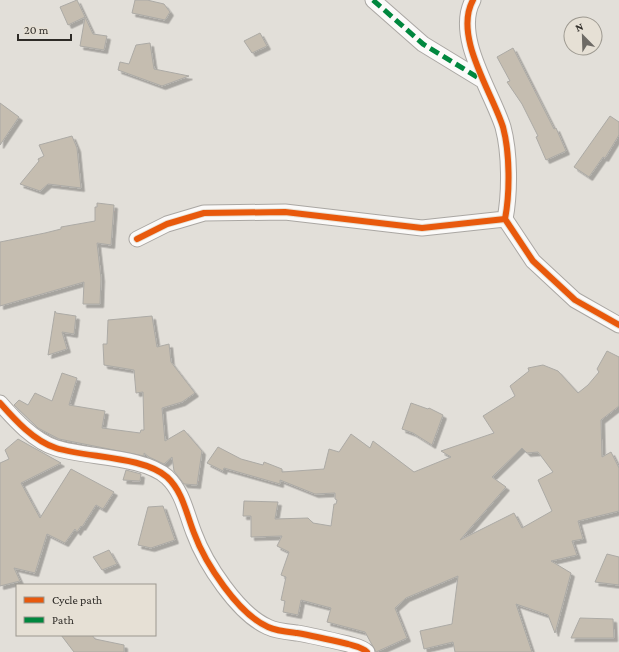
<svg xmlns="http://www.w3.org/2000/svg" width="619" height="652" font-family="'Crimson Pro',serif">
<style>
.building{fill:#c5bdb0;stroke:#acaaa5;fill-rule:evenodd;filter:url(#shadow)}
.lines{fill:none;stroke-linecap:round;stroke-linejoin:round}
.street-casing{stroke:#aaa7a3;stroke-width:17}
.street{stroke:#fbfaf9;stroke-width:15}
.quiet{stroke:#00873e;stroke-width:5;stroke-dasharray:10 5;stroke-linecap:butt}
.cycleway-casing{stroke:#e6e0d5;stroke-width:8}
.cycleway{stroke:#e8590c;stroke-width:6}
</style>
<defs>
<filter id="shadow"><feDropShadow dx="3.5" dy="3.5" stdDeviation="0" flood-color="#0004"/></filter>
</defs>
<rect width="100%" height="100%" fill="#e2dfd9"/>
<!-- building -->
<path class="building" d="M 77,0 L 85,17 L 68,25 L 60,7 Z
M 135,0 L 147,0 L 164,4 L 170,12 L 165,20 L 132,13 Z
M 85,17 L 93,34 L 107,36 L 104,50 L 80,46 Z
M 260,33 L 267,46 L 252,53 L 244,41 Z
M 150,43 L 154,69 L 189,76 L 162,86 L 118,70 L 120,62 L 129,64 L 136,45 Z
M 513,48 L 554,129 L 556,128 L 566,151 L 546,160 L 536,137 L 538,136 L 522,104 L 507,82 L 510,81 L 497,57 Z
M 0,103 L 19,117 L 0,145 Z
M 610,116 L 619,122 L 619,135 L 605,158 L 603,157 L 589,177 L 574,167 Z
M 72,136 L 77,148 L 81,188 L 48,184 L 40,191 L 20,184 L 39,161 L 38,159 L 44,156 L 39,145 Z
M 97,203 L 114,205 L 111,245 L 97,243 L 101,278 L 100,304 L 83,304 L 84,282 L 0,306 L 0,242 L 45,233 L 61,229 L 61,227 L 95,221 L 95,207 L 97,207 Z
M 55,311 L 56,313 L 76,316 L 74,334 L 62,332 L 67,349 L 48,355 Z
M 152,316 L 157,347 L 169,344 L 171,362 L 195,393 L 182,402 L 162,408 L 165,441 L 184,430 L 202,451 L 197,485 L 184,484 L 174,471 L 172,457 L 164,464 L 149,457 L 144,453 L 144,456 L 59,439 L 38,428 L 14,405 L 19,400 L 28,405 L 35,393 L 52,401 L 62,373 L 77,378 L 69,405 L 105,411 L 102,428 L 140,433 L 141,430 L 144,430 L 143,392 L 136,393 L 134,370 L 104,365 L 103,344 L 107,344 L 108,320 Z
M 607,351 L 619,357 L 619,406 L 601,420 L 602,457 L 611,452 L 619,468 L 619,511 L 578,521 L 583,539 L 572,541 L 577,555 L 551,561 L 571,573 L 555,633 L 548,615 L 516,604 L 532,652 L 455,652 L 453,642 L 424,649 L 420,631 L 452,624 L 458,576 L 406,598 L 395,608 L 407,638 L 376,652 L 365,632 L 327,622 L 331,608 L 301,600 L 298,615 L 283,612 L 285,601 L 281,600 L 286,577 L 281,575 L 289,552 L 277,546 L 282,536 L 251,537 L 251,516 L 243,516 L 244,501 L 278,502 L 275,519 L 308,518 L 313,523 L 331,526 L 334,504 L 336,504 L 337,500 L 335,499 L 335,493 L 315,494 L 280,480 L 280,484 L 224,468 L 223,471 L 207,463 L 218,447 L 241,459 L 263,465 L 264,462 L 282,469 L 282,472 L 324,469 L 329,449 L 339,452 L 351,434 L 370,448 L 373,441 L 414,472 L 451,457 L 441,451 L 494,433 L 483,416 L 515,396 L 510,386 L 529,371 L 528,368 L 543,365 L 558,371 L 578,393 L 588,385 L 599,372 L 597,369 ZM 522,448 L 527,453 L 538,452 L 553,472 L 538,480 L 552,511 L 522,528 L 514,513 L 460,540 L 506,487 L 492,477 Z
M 411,403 L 428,409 L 429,408 L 443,415 L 432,445 L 413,433 L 402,429 Z
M 18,439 L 61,463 L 21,483 L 40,518 L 71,469 L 114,492 L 103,509 L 96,505 L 82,527 L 81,526 L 77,532 L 75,529 L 65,543 L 47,534 L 35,573 L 14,568 L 20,581 L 0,586 L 0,463 L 9,459 L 5,450 Z
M 126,470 L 141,474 L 140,481 L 123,480 Z
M 163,506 L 175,540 L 151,548 L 138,545 L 148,507 Z
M 109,550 L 117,564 L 102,570 L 93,557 Z
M 607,554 L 619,557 L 619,585 L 595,582 Z
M 580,618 L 613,619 L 614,638 L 571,638 Z
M 61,635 L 92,635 L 95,639 L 124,645 L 124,652 L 74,652 Z"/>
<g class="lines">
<defs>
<path id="street" d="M 373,0 L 423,44 L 482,80
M 473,0 C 453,36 492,92 503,127 C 510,153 510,193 505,219 L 533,261 L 575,300 L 619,325
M 137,239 L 167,224 L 204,213 L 285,212 L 422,228 L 505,219
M 0,403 C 15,420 34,441 56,448 C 87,458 143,456 167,477 C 183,492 186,513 194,533 C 205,563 238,614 268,627 C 276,631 288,632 297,633 C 314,636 331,640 348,644 C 354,646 362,647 367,652"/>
</defs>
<!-- street casing -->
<use href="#street" class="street-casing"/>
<!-- street -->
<use href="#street" class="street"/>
<!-- quiet -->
<path class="quiet" d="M 373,0 L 423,44 L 482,80"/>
<defs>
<path id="cycleway" d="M 473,0 C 453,36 492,92 503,127 C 510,153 510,193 505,219 L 533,261 L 575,300 L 619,325
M 137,239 L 167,224 L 204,213 L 285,212 L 422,228 L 505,219
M 0,403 C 15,420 34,441 56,448 C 87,458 143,456 167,477 C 183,492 186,513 194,533 C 205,563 238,614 268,627 C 276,631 288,632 297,633 C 314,636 331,640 348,644 C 354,646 362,647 367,652"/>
</defs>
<!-- cycleway casing -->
<use href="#cycleway" class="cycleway-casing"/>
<!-- cycleway -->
<use href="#cycleway" class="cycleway"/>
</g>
<!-- legend -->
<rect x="16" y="584" width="140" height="52" fill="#e6e0d5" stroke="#9c988f"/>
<rect x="24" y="597" width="20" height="6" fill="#e8590c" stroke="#9c988f"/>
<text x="52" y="604" font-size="12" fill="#2e2b27">Cycle path</text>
<rect x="24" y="617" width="20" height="6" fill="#00873e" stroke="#9c988f"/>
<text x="52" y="624" font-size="12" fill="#2e2b27">Path</text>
<!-- north arrow -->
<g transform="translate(583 36) rotate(337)"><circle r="19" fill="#e6e0d5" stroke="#9c988f"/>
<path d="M0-3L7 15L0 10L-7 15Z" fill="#6d6a65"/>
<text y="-6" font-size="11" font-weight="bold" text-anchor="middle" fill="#2e2b27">N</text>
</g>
<!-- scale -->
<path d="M18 34v6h53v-6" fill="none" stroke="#2e2b27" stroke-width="2"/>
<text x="24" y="34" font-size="12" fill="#2e2b27" stroke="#e6e0d5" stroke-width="3" paint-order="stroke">20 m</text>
</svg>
